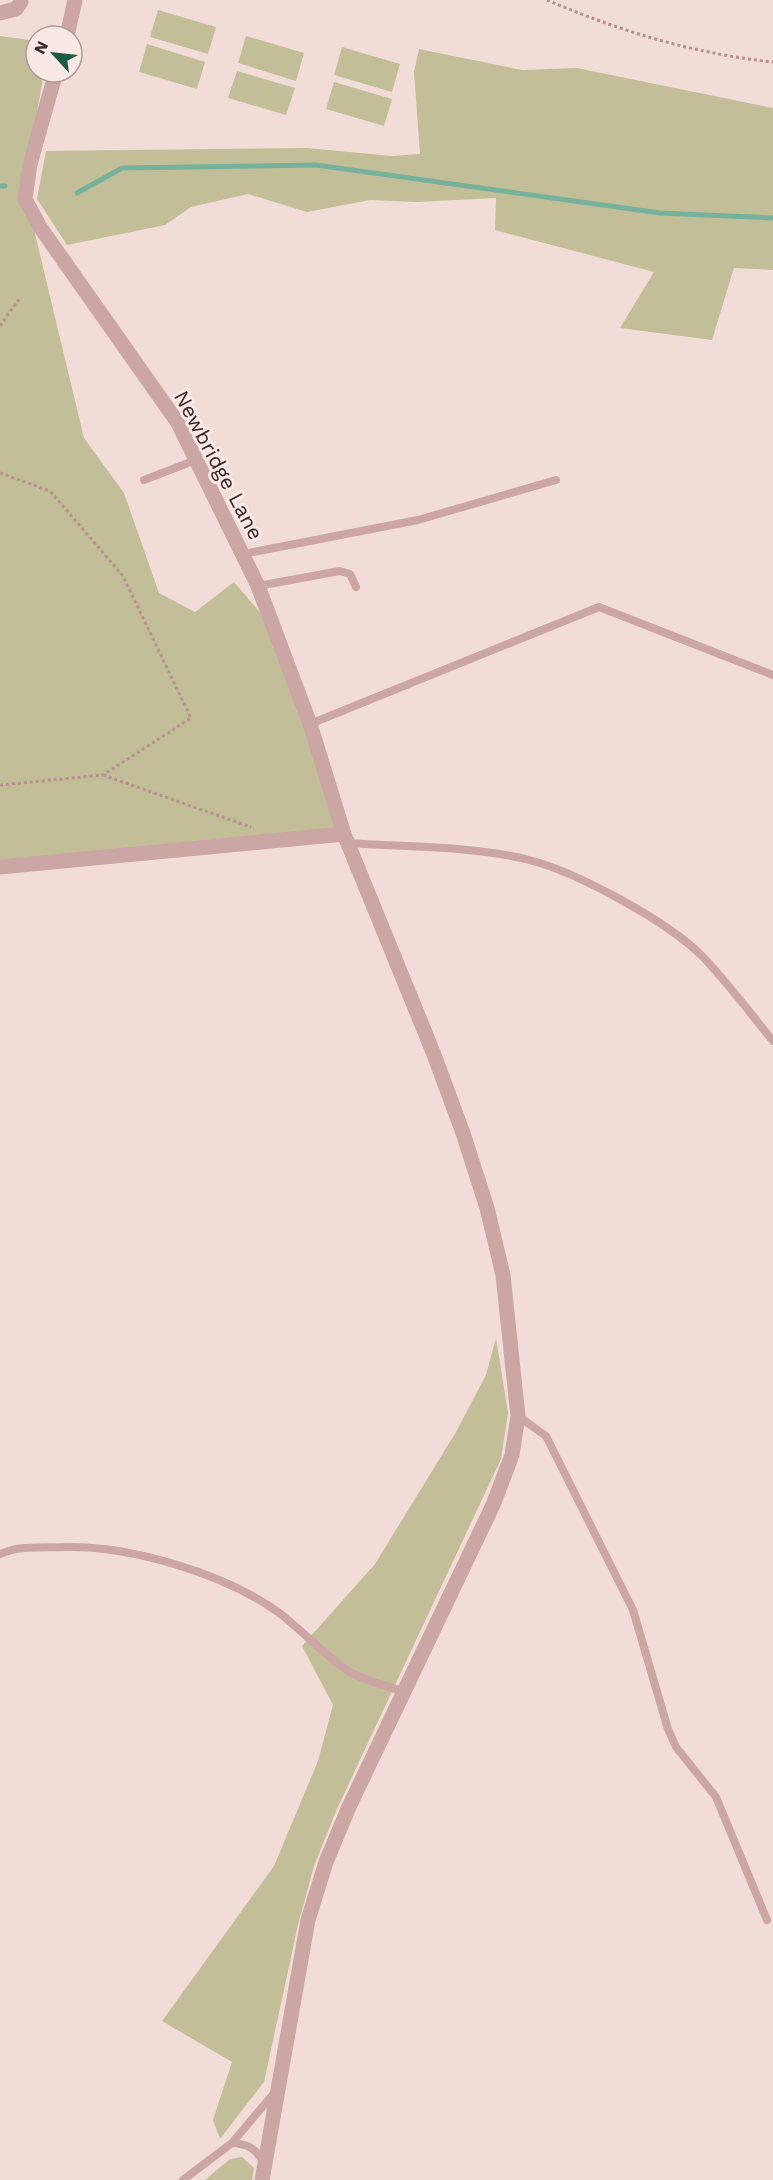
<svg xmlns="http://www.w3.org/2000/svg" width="773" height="2180" font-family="'Work Sans',sans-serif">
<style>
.green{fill:#c2bf98}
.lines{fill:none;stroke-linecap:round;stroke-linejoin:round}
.stream{stroke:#76b19c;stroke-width:5}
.path{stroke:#b78f8e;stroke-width:3;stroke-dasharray:3 3;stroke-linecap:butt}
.service{stroke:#cba6a4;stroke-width:8}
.minor{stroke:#cba6a4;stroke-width:15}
.labels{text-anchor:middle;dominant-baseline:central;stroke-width:6;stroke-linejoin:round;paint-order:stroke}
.street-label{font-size:21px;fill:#362627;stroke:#fae8e4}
</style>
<rect width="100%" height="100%" fill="#f2dcd8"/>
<!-- green -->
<path class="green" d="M 158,10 L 216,27 L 208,54 L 150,37 Z
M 0,36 L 36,41 L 36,72 L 44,72 L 24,188 L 84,438 L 124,493 L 159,593 L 195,612 L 234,582 L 276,631 L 344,834 L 0,867 Z
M 246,36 L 304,53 L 296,81 L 238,63 Z
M 147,44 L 205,62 L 197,89 L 139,72 Z
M 342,47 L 400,64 L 392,92 L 334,75 Z
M 419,49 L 522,70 L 577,68 L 773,108 L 773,270 L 734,268 L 712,340 L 620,328 L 654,272 L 495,230 L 496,198 L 416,202 L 370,200 L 307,212 L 248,194 L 191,207 L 165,225 L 67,245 L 37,199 L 46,151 L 307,148 L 392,156 L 420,154 L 414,72 Z
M 237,71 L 295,88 L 286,115 L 228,98 Z
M 334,82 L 392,99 L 384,126 L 326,109 Z
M 496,1338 L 508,1413 L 501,1459 L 337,1809 L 314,1866 L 298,1925 L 264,2082 L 220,2139 L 213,2120 L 232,2062 L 162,2021 L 274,1866 L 318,1761 L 333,1705 L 302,1646 L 375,1564 L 456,1432 L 486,1375 Z
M 242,2157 L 254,2168 L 252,2180 L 205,2180 L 230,2159 Z"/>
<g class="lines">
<!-- stream -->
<path class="stream" d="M 0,186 L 5,186
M 77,193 L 122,168 L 316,165 L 660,213 L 773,218"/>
<!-- path -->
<path class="path" d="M 547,0 C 619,31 695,54 773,62
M 0,326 L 19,299
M 0,473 L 50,491 L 123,576 L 191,718 L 103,775 L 0,785
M 103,775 L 251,827"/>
<!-- service -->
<path class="service" d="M 144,480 L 196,460
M 243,554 L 418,520 L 556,480
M 258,586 L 340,571 L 350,574 L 356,587
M 310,724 L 599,607 L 773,675
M 348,843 C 403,847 477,846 529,860 C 577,872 669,922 703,957 C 728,983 750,1013 773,1041
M 518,1416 L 546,1436 L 633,1610 L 668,1729 L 676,1747 L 716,1797 L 767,1920
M 0,1554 C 21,1545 45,1548 67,1547 C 132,1546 225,1574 278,1612 C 302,1630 323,1654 348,1671 C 364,1681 386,1685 404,1692
M 232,2143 C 249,2144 256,2149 264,2163
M 183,2180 L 232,2143 L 275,2092"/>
<!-- minor -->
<path class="minor" d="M 0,13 L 16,9 L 21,2
M 67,36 L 75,0
M 56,72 L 30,164 L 25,199 L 40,227 L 178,423 L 258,586 L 310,724 L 344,834 L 433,1052 L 463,1133 L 487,1208 L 503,1275 L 518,1416 L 512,1455 L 493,1505 L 348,1809 L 326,1862 L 308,1920 L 262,2180
M 0,867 L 344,834"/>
</g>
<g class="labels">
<!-- street labels -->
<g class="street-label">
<text transform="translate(219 465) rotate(62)">Newbridge Lane</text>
</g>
</g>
<!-- north arrow -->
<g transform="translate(54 54) rotate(297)"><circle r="28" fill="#fae8e4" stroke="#ac9a98" stroke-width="1.5"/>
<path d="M0-4.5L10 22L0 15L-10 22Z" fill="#1a5944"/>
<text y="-9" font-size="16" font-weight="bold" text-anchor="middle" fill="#362627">N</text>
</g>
</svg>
